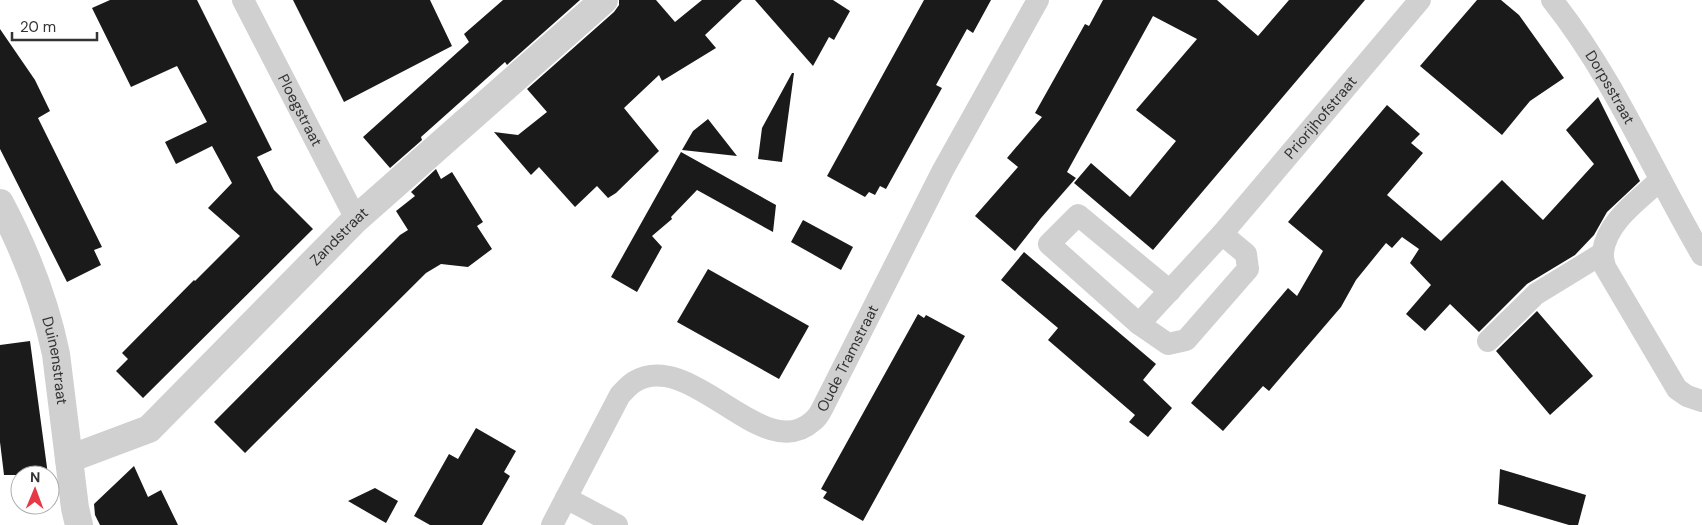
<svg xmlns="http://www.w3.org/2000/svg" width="1702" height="525" font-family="'DM Sans',sans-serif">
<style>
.building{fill:#1a1a1a}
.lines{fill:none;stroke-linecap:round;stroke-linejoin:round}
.minor{stroke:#d0d0d0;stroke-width:22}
.tertiary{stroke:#d0d0d0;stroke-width:28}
.labels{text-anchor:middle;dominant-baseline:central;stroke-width:5;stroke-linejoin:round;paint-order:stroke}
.street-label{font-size:15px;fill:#333;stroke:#fff}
</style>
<rect width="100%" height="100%" fill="#fff"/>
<!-- building -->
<path class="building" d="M 110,0 L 197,0 L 272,150 L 257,157 L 274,190 L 313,229 L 143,398 L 116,371 L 128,359 L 122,353 L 194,280 L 195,281 L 240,236 L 208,208 L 232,183 L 212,146 L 176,164 L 165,142 L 207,122 L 177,66 L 131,87 L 92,8 Z
M 293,0 L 430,0 L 452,46 L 344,102 Z
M 503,0 L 580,0 L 507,65 L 505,62 L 421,137 L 422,140 L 390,168 L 363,137 L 469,42 L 464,34 Z
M 619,0 L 656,0 L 675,22 L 702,0 L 742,0 L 705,35 L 716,48 L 662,81 L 659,75 L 624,108 L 659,151 L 616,193 L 608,198 L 597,186 L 575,207 L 539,167 L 531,175 L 494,132 L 518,135 L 547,112 L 527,89 L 614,12 L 619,5 Z
M 755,0 L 833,0 L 850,11 L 834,40 L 829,37 L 813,66 Z
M 924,0 L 991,0 L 973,33 L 967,29 L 962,38 L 936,85 L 942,88 L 886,189 L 880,186 L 875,195 L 869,192 L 865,197 L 827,176 Z
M 1103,0 L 1217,0 L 1258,36 L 1289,0 L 1365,0 L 1153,250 L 1074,183 L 1091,163 L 1130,197 L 1176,141 L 1136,110 L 1197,39 L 1153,16 L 1067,172 L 1076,178 L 1041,218 L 1015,251 L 975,216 L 1018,167 L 1007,158 L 1042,117 L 1035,113 L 1085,24 L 1089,26 Z
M 1477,0 L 1501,0 L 1519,15 L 1564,78 L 1530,101 L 1502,135 L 1420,66 Z
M 0,29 L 35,80 L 50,111 L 38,118 L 102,247 L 94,250 L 101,265 L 67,282 L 0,149 Z
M 792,73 L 794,73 L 782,162 L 758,159 L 762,128 Z
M 1598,97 L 1640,181 L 1607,212 L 1594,235 L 1575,255 L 1527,284 L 1479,332 L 1450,304 L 1425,331 L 1406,314 L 1431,285 L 1410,263 L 1419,249 L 1402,237 L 1392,248 L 1386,243 L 1356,280 L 1341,307 L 1269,391 L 1263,386 L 1223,431 L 1191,403 L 1288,288 L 1297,296 L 1323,251 L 1288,222 L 1387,105 L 1420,134 L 1411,143 L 1423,153 L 1387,195 L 1441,241 L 1502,180 L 1543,220 L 1594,164 L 1566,130 Z
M 708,119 L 737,156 L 682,150 L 693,131 Z
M 681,152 L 776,205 L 773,232 L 697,190 L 671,217 L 672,219 L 652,236 L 662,247 L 637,292 L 611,277 Z
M 436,169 L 441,179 L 452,172 L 483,222 L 477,226 L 492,249 L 468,267 L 441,264 L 426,273 L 245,453 L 214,422 L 400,235 L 408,230 L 396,211 L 415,196 L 411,192 Z
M 803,220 L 853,247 L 841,270 L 791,242 Z
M 1024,252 L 1156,364 L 1143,380 L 1172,408 L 1148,437 L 1129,422 L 1135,415 L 1048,340 L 1058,328 L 1001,280 Z
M 708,269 L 809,326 L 779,379 L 677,322 Z
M 1537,311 L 1593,376 L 1550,415 L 1496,351 Z
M 918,314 L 924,318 L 926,315 L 965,336 L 863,521 L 823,498 L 827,492 L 821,489 Z
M 30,341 L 48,475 L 4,475 L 0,442 L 0,345 Z
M 476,428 L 516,451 L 504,472 L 510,476 L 482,525 L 430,525 L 414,516 L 449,454 L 458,459 Z
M 134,466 L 148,497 L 161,490 L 178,525 L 100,525 L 95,515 L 94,504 Z
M 1500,469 L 1586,495 L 1578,525 L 1569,525 L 1498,504 Z
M 375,488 L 398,501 L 386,523 L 348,501 Z"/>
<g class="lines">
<!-- minor -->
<g class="minor">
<path id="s1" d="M 243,0 L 356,219"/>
<path id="s2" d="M 1552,0 C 1614,78 1652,170 1702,255"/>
<path d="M 1660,180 C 1639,200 1607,221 1603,252 C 1602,257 1604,262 1605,267 L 1677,389 L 1687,396 L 1702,401"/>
<path d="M 1170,291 L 1078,215 L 1049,244 L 1139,324 L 1168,344 L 1186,340 L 1248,269 L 1246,254 L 1222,234"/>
<path id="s3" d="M 1139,324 L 1222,234 L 1420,0"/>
<path d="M 1488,341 L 1536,294 L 1603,253"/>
<path d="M 566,498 L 617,525"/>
<path id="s4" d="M 552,525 L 620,395 C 624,391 629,385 634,382 C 691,347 763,467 813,421 C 817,418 820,413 822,409 L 943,170 L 1038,0"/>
</g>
<!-- tertiary -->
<g class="tertiary">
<path id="s5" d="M 0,203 C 26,252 45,301 56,354 L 75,508 L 79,525"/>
<path id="s6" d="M 69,459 L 149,429 L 356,219 L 604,0"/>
</g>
</g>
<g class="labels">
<!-- street labels -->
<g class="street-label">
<text stroke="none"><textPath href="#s2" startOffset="105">Dorpsstraat</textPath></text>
<text stroke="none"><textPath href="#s1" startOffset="124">Ploegstraat</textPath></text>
<text stroke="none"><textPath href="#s3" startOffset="275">Priorijhofstraat</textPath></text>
<text stroke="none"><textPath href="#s6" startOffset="356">Zandstraat</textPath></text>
<text stroke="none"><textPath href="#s4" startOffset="434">Oude Tramstraat</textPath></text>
<text stroke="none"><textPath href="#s5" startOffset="168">Duinenstraat</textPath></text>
</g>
</g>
<!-- north arrow -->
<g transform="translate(35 490) rotate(1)"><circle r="24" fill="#ffffff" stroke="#adadad"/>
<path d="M0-4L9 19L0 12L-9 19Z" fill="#e63946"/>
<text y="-8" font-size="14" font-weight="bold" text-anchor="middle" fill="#333333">N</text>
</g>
<!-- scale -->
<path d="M12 32v8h85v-8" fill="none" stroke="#333333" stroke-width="2.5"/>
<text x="20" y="32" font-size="15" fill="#333333" stroke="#ffffff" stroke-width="4" paint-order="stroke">20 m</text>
</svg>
